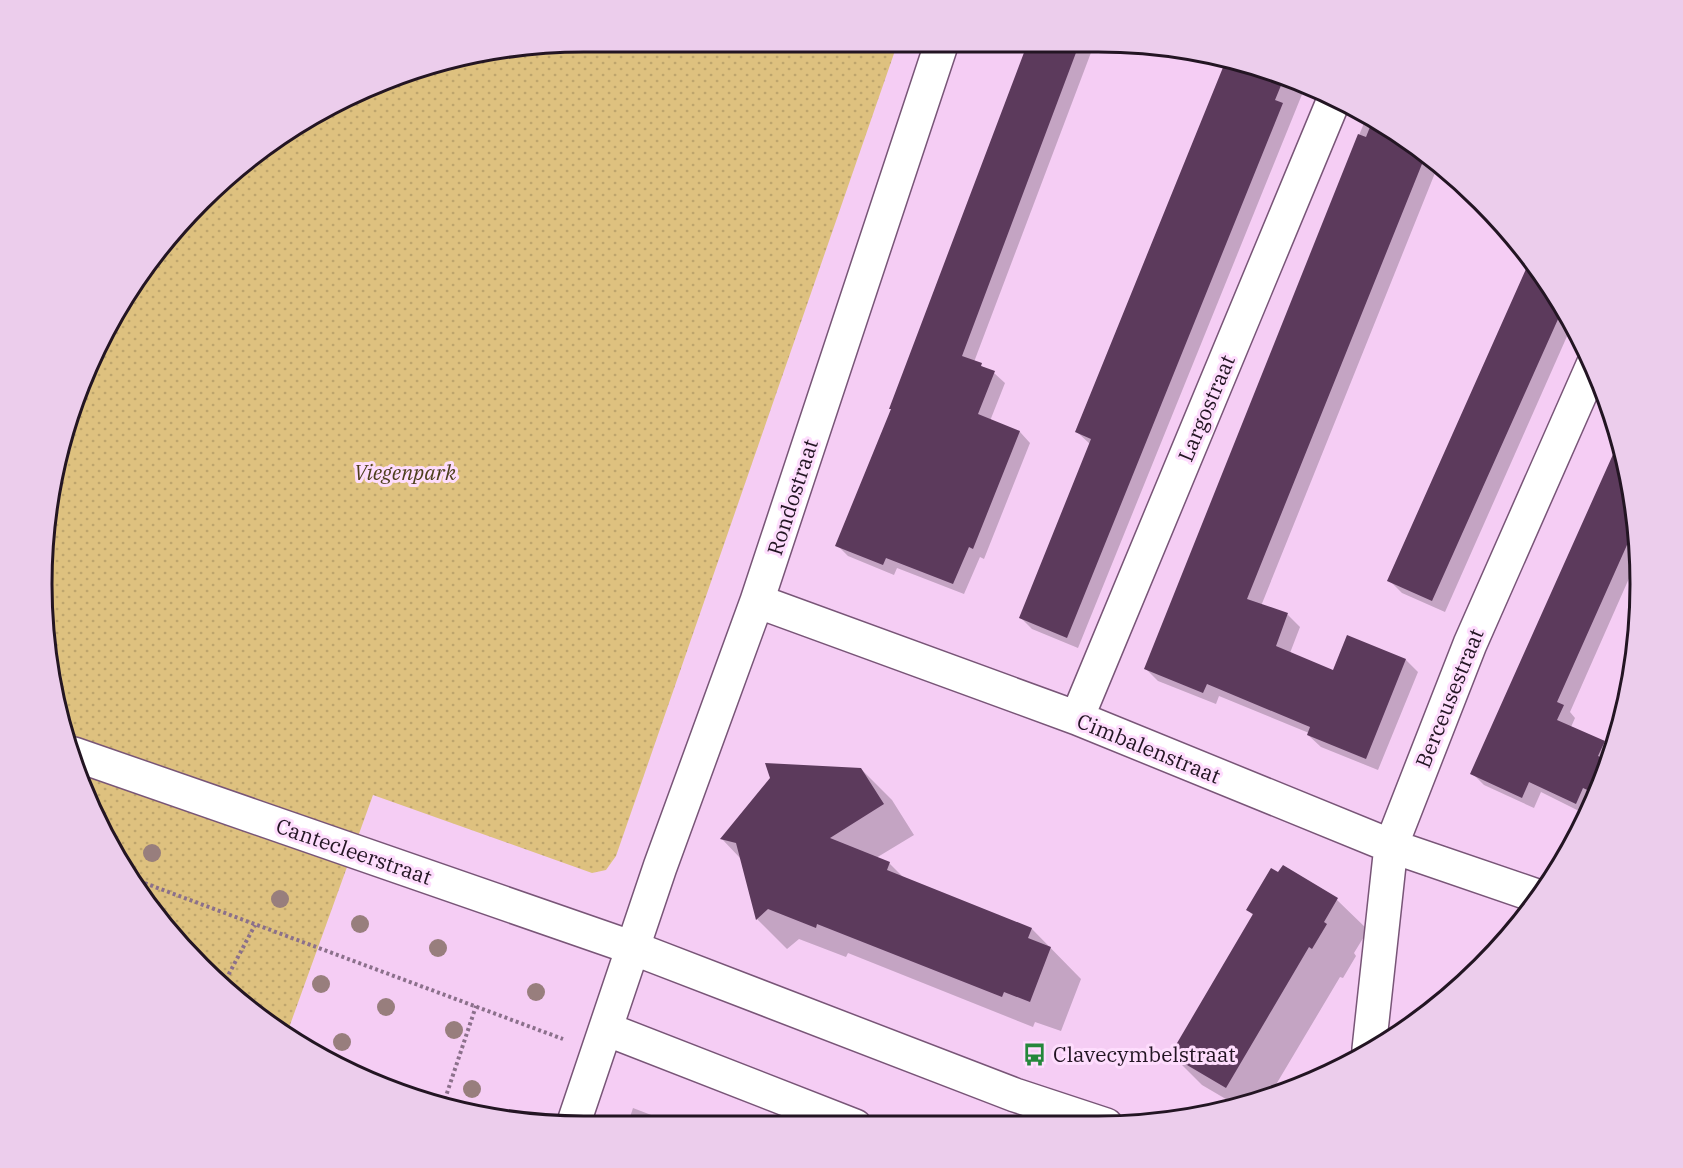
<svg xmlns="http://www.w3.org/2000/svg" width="1683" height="1168" font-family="'IBM Plex Serif',serif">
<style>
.grass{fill:url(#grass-dots)}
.shadow{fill:#0003}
.building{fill:#5c3a5c}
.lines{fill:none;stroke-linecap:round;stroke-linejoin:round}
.street-casing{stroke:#785577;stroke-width:36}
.secondary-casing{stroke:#785577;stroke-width:36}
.path{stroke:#8b708b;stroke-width:4;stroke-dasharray:3 3;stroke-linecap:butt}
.street{stroke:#fff;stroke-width:33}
.secondary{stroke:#fff;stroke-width:33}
.tree{fill:#987e7d}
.labels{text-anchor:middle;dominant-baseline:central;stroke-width:6;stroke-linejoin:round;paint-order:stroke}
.street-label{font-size:21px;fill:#231523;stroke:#feddfd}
.park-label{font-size:21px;font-style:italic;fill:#4c3e1c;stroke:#feddfd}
.poi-label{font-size:21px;fill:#231523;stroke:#feddfd;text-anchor:start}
.rim{fill:none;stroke:#231523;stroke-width:3}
</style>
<defs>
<pattern id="grass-dots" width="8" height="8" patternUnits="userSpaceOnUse" patternTransform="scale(1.5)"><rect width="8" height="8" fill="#dec17f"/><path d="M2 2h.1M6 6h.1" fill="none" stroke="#bea56d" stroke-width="1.8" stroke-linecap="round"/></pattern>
</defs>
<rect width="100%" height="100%" fill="#f5cdf4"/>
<!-- grass -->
<path class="grass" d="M 584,42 L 898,42 L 616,856 L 606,870 L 592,873 L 373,795 L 286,1036 L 201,967 L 98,824 L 52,689 L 47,514 L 83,376 L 176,227 L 283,133 L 443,61 Z"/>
<!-- shadow -->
<path class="shadow" d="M 1030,42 L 1095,42 L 974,362 L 994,373 L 1005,383 L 990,421 L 1020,432 L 1030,443 L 984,559 L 980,557 L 964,594 L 897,568 L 894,575 L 848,556 L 837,545 L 892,410 Z
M 1227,60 L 1305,87 L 1078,648 L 1032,629 L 1021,618 L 1090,444 L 1077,432 Z
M 1366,118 L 1437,168 L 1261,606 L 1288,615 L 1300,627 L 1290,653 L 1334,672 L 1348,637 L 1406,660 L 1418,672 L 1378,770 L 1321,747 L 1308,735 L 1309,733 L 1219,696 L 1216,704 L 1158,681 L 1146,669 Z
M 1532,261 L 1550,283 L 1572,325 L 1445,612 L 1402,593 L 1389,580 Z
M 1620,442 L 1631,479 L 1638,558 L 1570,712 L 1575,718 L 1571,727 L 1613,746 L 1600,792 L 1587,815 L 1541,792 L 1534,808 L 1484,785 L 1472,773 Z
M 861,769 L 892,800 L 914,835 L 876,858 L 889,863 L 905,879 L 1032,929 L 1081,979 L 1061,1031 L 1035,1022 L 1033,1027 L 848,953 L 846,957 L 799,939 L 787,949 L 757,919 L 741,859 L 722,839 Z
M 1283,867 L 1337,900 L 1368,930 L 1354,953 L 1356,956 L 1343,978 L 1340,977 L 1271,1093 L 1236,1105 L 1202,1085 L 1172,1055 L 1254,916 L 1248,910 Z
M 1468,964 L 1481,968 L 1462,982 Z
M 633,1108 L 680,1126 L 627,1126 Z"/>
<!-- building -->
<path class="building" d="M 1028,42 L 1080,42 L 962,356 L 982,363 L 981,366 L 995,371 L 978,414 L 1020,431 L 973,549 L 969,547 L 953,584 L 886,558 L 883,565 L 835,546 L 891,409 L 889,409 Z
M 1226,60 L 1258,71 L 1257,73 L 1282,83 L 1275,100 L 1283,103 L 1067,638 L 1019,618 L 1091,439 L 1075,432 Z
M 1372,122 L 1424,159 L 1247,599 L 1288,613 L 1276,646 L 1333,670 L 1347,635 L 1406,659 L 1366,759 L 1307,735 L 1310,727 L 1207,684 L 1203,693 L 1144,669 L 1358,134 L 1366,137 Z
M 1530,260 L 1550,283 L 1563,308 L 1432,601 L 1387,581 Z
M 1619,441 L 1631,479 L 1635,527 L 1557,702 L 1564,705 L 1557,720 L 1605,741 L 1598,756 L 1609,761 L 1598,795 L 1583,788 L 1576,804 L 1529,782 L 1522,798 L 1470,774 Z
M 765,763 L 861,768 L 884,804 L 830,838 L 890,862 L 887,870 L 1032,928 L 1028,938 L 1051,947 L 1030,1002 L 1004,992 L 1002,997 L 817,924 L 816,928 L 768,909 L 756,920 L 736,843 L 720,839 L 770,778 Z
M 1283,865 L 1338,898 L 1324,922 L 1327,924 L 1312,949 L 1309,947 L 1226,1088 L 1170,1055 L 1253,914 L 1246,910 L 1271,868 L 1278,872 Z"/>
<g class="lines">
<defs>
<path id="street" d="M 757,601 L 1077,718 L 1391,846 L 1540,897
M 1077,718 L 1335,97
M 606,1029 L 855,1126
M 1369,1049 L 1391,846 L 1470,644 L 1593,365
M 573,1125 L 660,867 L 757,601 L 942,42"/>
<path id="secondary" d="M 74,754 L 633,948 L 1015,1095 L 1106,1125"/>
</defs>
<!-- street casing -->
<use href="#street" class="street-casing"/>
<!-- secondary casing -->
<use href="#secondary" class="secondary-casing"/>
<!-- path -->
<path class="path" d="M 139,881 L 563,1039
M 223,985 L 255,925
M 443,1105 L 476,1006"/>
<!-- street -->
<use href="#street" class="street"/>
<!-- secondary -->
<use href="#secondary" class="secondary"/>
</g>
<!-- trees -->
<g class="tree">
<circle cx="152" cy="853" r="9"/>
<circle cx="280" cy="899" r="9"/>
<circle cx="360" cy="924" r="9"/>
<circle cx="438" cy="948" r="9"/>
<circle cx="321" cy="984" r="9"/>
<circle cx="536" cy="992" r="9"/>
<circle cx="386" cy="1007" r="9"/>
<circle cx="454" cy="1030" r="9"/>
<circle cx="342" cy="1042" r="9"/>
<circle cx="472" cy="1089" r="9"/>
</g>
<!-- icons -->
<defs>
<symbol id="bus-bare" viewBox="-9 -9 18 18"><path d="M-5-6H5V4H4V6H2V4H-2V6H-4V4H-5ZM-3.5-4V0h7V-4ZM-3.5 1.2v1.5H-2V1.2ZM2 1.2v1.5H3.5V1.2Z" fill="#25873b" stroke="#feddfd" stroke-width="2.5" paint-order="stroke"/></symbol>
</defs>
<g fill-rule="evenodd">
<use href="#bus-bare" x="1018" y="1038" width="33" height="33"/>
</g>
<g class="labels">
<!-- street labels -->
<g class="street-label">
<text transform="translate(1206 408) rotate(-67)">Largostraat</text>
<text transform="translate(792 497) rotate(-72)">Rondostraat</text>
<text transform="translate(1449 698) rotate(-68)">Berceusestraat</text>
<text transform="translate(1149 748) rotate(22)">Cimbalenstraat</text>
<text transform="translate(354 851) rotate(19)">Cantecleerstraat</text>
</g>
<!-- park labels -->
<g class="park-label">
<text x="405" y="472">Viegenpark</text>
</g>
<!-- poi labels -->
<g class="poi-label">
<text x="1053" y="1054">Clavecymbelstraat</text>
</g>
</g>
<!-- crop -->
<path d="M0 0H1683V1168H0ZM584 52H1098A532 532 0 0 1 1630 584V584A532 532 0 0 1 1098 1116H584A532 532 0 0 1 52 584V584A532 532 0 0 1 584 52Z" fill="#eccdec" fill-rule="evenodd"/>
<path class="rim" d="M584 52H1098A532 532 0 0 1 1630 584V584A532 532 0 0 1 1098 1116H584A532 532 0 0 1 52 584V584A532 532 0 0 1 584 52Z"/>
</svg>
